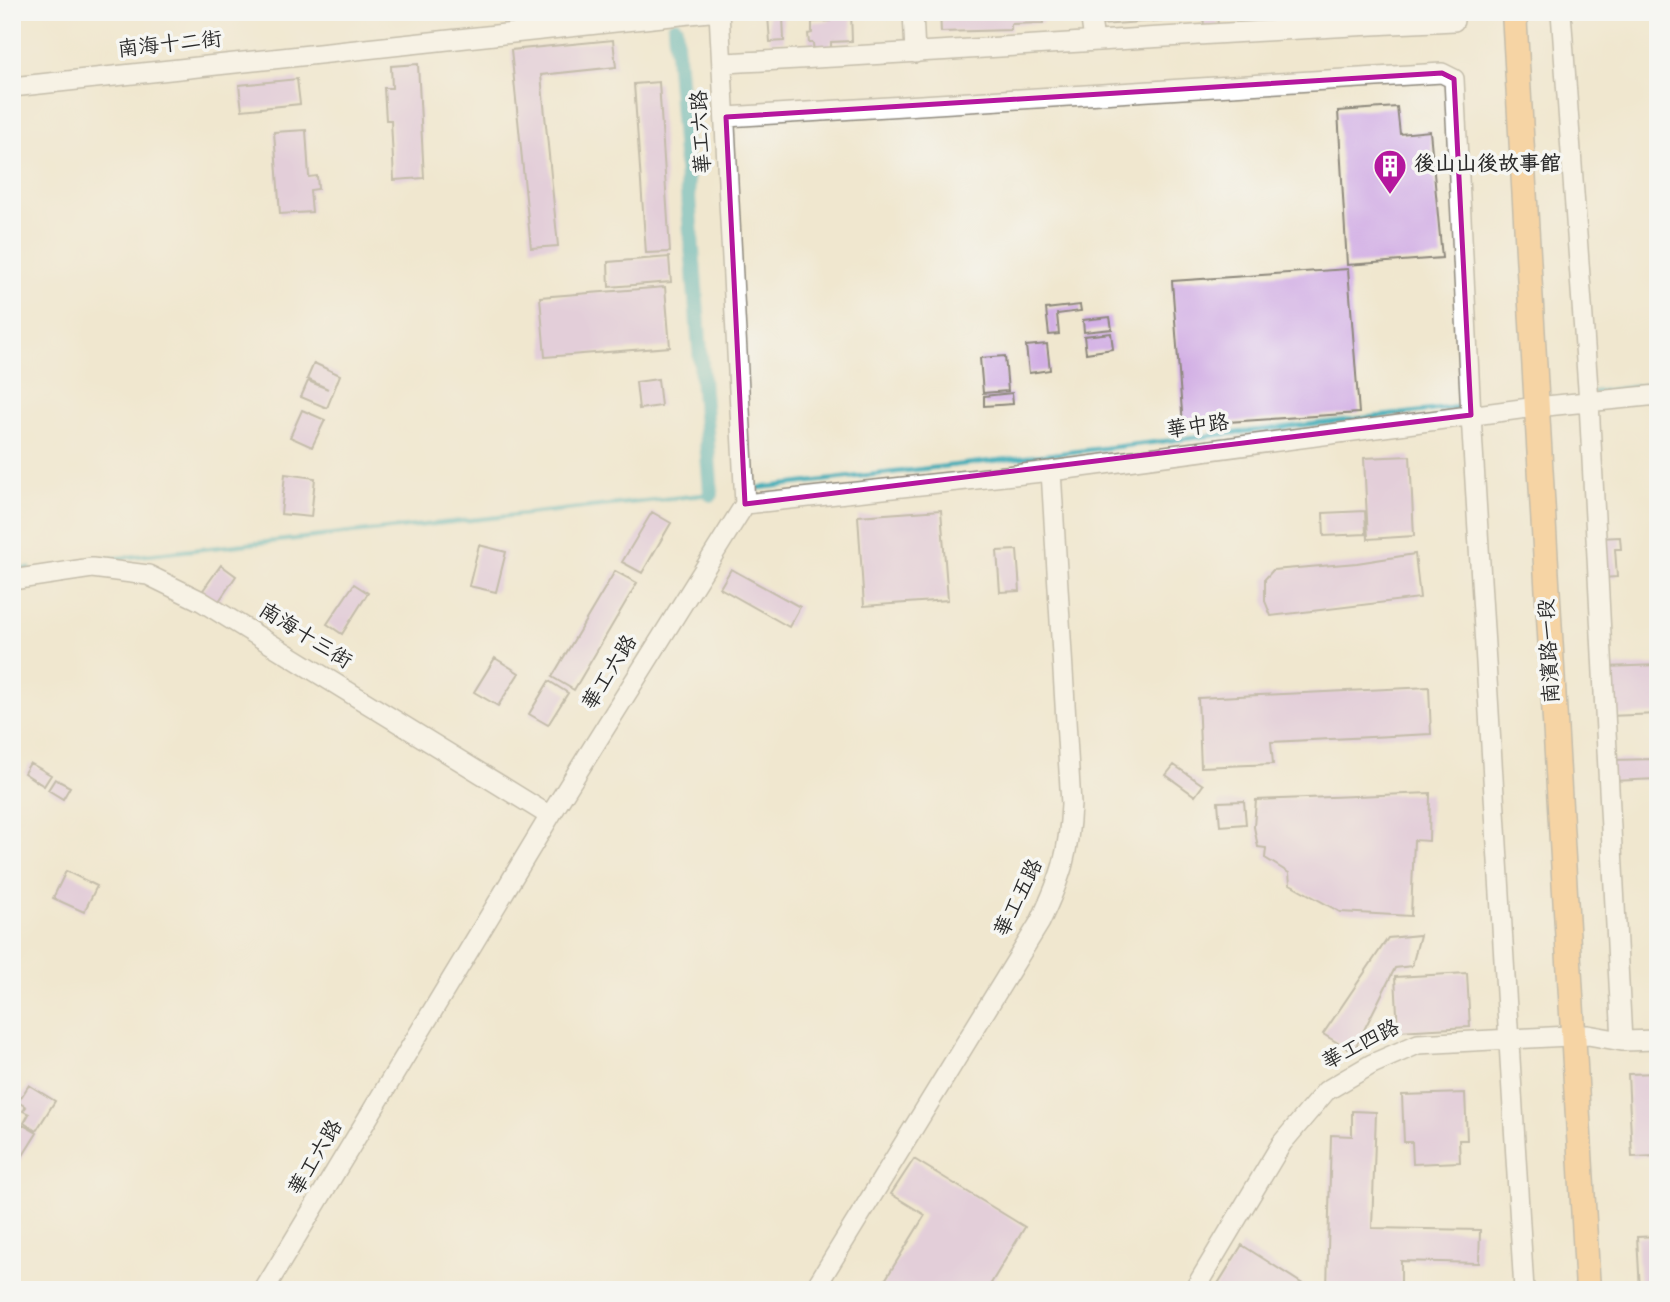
<svg xmlns="http://www.w3.org/2000/svg" width="1670" height="1302" font-family="'Gochi Hand','LXGW WenKai TC',sans-serif">
<style>
.lines{fill:none;stroke-linecap:round;stroke-linejoin:round}
.stream{stroke:#39aab6;stroke-width:4.5}
.canal{stroke:#39aab6;stroke-width:16}
.building{fill:#d3b0e5}
.minor-casing{stroke:#8e897d;stroke-width:22}
.major-casing{stroke:#8e897d;stroke-width:27}
.minor{stroke:#fff;stroke-width:19}
.major{stroke:#fdbc70;stroke-width:24}
.marked{fill:none;stroke:#b5179e;stroke-width:5;stroke-linejoin:round}
.labels{text-anchor:middle;dominant-baseline:central;stroke-width:7;stroke-linejoin:round;paint-order:stroke}
.street-label{font-size:21px;fill:#2b2b2b;stroke:#f6f6f2}
.poi-label{font-size:21px;font-weight:bold;fill:#2b2b2b;stroke:#f6f6f2;text-anchor:start}
</style>
<rect width="100%" height="100%" fill="#f6f6f2"/>
<filter id="ink" filterUnits="userSpaceOnUse"><feTurbulence type="fractalNoise" baseFrequency=".0143" numOctaves="2"/><feDisplacementMap in="SourceGraphic" scale="14" xChannelSelector="R" yChannelSelector="G"/><feConvolveMatrix kernelMatrix="1 2 1 2 8 2 1 2 1" color-interpolation-filters="sRGB"/></filter>
<filter id="wash" filterUnits="userSpaceOnUse"><feTurbulence type="fractalNoise" baseFrequency=".00686" numOctaves="4" result="noise"/><feDisplacementMap in="SourceGraphic" scale="28" xChannelSelector="R" yChannelSelector="G"/><feGaussianBlur stdDeviation="1.57" result="paint"/><feColorMatrix in="noise" values="0 0 0 0 0 0 0 0 0 0 0 0 0 0 0 0 0 1.4 0 .05"/><feComposite in="paint" operator="in"/></filter>
<g filter="url(#wash)">
<rect width="100%" height="100%" fill="#f0e7cf"/>
<g class="lines">
<!-- stream -->
<path class="stream" d="M 1594,392 L 1658,384
M 758,488 L 1460,407
M 100,560 L 711,494
M 12,570 L 29,568"/>
<!-- canal -->
<path class="canal" d="M 675,27 L 711,494"/>
</g>
<g id="blocks">
<!-- building -->
<path class="building" d="M 829,12 L 851,12 L 852,41 L 831,42 L 831,52 L 814,53 L 813,43 L 809,43 L 808,34 L 812,33 L 812,22 L 830,21 Z
M 940,12 L 1043,12 L 1043,23 L 1011,24 L 1011,30 L 941,32 Z
M 1100,12 L 1195,12 L 1195,18 L 1101,25 Z
M 1203,12 L 1217,12 L 1218,26 L 1204,27 Z
M 783,15 L 784,41 L 770,42 L 768,16 Z
M 613,40 L 616,67 L 541,75 L 558,246 L 531,248 L 511,50 Z
M 17,53 L 19,71 L 12,72 L 12,54 Z
M 418,64 L 424,178 L 394,180 L 391,120 L 386,120 L 384,88 L 392,88 L 391,66 Z
M 297,79 L 300,104 L 242,110 L 239,85 Z
M 659,82 L 670,252 L 646,253 L 634,84 Z
M 1397,107 L 1400,134 L 1430,131 L 1442,258 L 1347,265 L 1338,111 Z
M 306,130 L 309,177 L 317,176 L 318,189 L 310,190 L 312,212 L 280,214 L 274,132 Z
M 669,257 L 671,282 L 609,287 L 608,262 Z
M 1348,269 L 1359,413 L 1183,425 L 1172,281 Z
M 665,287 L 670,347 L 545,357 L 540,297 Z
M 1080,305 L 1081,311 L 1057,314 L 1059,334 L 1049,335 L 1046,309 Z
M 1110,317 L 1112,329 L 1084,332 L 1083,320 Z
M 1111,333 L 1113,349 L 1086,353 L 1084,336 Z
M 1047,344 L 1050,370 L 1029,373 L 1026,346 Z
M 1005,356 L 1008,391 L 983,393 L 980,358 Z
M 314,363 L 340,375 L 327,408 L 301,397 L 308,381 L 328,389 L 307,379 Z
M 658,379 L 661,406 L 639,409 L 636,382 Z
M 1012,393 L 1013,404 L 984,406 L 984,396 Z
M 302,410 L 325,420 L 312,447 L 290,437 Z
M 1410,456 L 1414,536 L 1368,539 L 1364,458 Z
M 285,474 L 315,478 L 311,517 L 281,514 Z
M 941,510 L 948,600 L 864,606 L 858,516 Z
M 1365,511 L 1366,534 L 1324,536 L 1323,513 Z
M 652,512 L 671,523 L 642,573 L 622,562 Z
M 1620,537 L 1621,549 L 1615,549 L 1617,577 L 1601,578 L 1599,538 Z
M 479,545 L 506,552 L 496,592 L 469,586 Z
M 1017,550 L 1020,591 L 1000,592 L 997,551 Z
M 1415,554 L 1420,598 L 1271,616 L 1265,601 L 1265,579 L 1273,570 L 1357,563 Z
M 221,565 L 236,576 L 217,604 L 201,593 Z
M 731,569 L 800,607 L 789,627 L 720,588 Z
M 615,571 L 637,583 L 574,690 L 552,677 Z
M 354,584 L 368,593 L 342,634 L 327,624 Z
M 495,658 L 519,673 L 498,706 L 474,692 Z
M 1658,665 L 1658,714 L 1609,716 L 1606,667 Z
M 549,681 L 568,693 L 548,725 L 529,714 Z
M 1429,687 L 1431,734 L 1271,742 L 1273,764 L 1201,767 L 1198,698 Z
M 1656,759 L 1657,779 L 1612,781 L 1611,760 Z
M 30,763 L 51,775 L 44,786 L 24,773 Z
M 1174,765 L 1203,785 L 1195,796 L 1166,775 Z
M 55,779 L 70,787 L 63,799 L 48,790 Z
M 1430,793 L 1429,841 L 1414,840 L 1411,916 L 1340,912 L 1290,884 L 1289,873 L 1265,858 L 1266,848 L 1258,847 L 1254,827 L 1256,800 Z
M 1244,801 L 1246,824 L 1220,826 L 1218,802 Z
M 66,871 L 97,886 L 84,912 L 53,898 Z
M 1420,935 L 1412,966 L 1395,968 L 1353,1052 L 1323,1034 L 1388,938 Z
M 1467,973 L 1470,1027 L 1398,1031 L 1395,977 Z
M 1658,1073 L 1658,1156 L 1632,1157 L 1628,1074 Z
M 29,1085 L 55,1101 L 36,1131 L 24,1123 L 29,1114 L 23,1111 L 26,1107 L 18,1102 Z
M 1465,1093 L 1467,1140 L 1459,1140 L 1460,1162 L 1413,1164 L 1412,1142 L 1404,1142 L 1402,1095 Z
M 1352,1111 L 1376,1112 L 1372,1228 L 1480,1230 L 1479,1263 L 1401,1261 L 1401,1290 L 1327,1290 L 1331,1135 L 1352,1136 Z
M 23,1125 L 37,1133 L 19,1162 L 12,1158 L 12,1142 Z
M 914,1159 L 1025,1227 L 987,1290 L 879,1290 L 925,1215 L 891,1194 Z
M 1658,1236 L 1658,1290 L 1640,1290 L 1637,1237 Z
M 1242,1245 L 1312,1290 L 1214,1290 Z"/>
</g>
</g>
<g filter="url(#ink)">
<use href="#blocks" fill-opacity="0" stroke="#8e897d" stroke-width="2"/>
<g class="lines">
<defs>
<path id="minor" d="M 913,12 L 915,53
M 1090,12 L 1094,41
M 1561,12 L 1589,402 L 1622,1041
M 723,63 C 967,51 1210,32 1454,21 L 1452,12
M 12,87 L 709,12
M 726,117 L 1442,73 L 1454,79 L 1471,415 L 1524,1290
M 745,504 L 1051,471 L 1536,407 L 1658,395
M 12,580 L 92,568 L 148,575 L 201,601 L 550,816
M 264,1290 L 550,816 L 745,504 L 719,12
M 814,1290 L 1040,922 C 1061,877 1069,855 1071,804 L 1051,471
M 1194,1290 L 1282,1143 L 1326,1091 L 1372,1064 L 1418,1044 L 1588,1035 L 1622,1041 L 1658,1040"/>
<path id="major" d="M 1514,12 L 1588,1290"/>
</defs>
<!-- minor casing -->
<use href="#minor" class="minor-casing"/>
<!-- major casing -->
<use href="#major" class="major-casing"/>
<!-- minor -->
<use href="#minor" class="minor"/>
<!-- major -->
<use href="#major" class="major"/>
</g>
</g>
<!-- marked area -->
<path d="M0 0H1670V1302H0ZM 1442,73 L 1454,79 L 1471,415 L 745,504 L 726,117 Z" fill="#f0e7cf" fill-opacity=".55" fill-rule="evenodd"/>
<path class="marked" d="M 1442,73 L 1454,79 L 1471,415 L 745,504 L 726,117 Z"/>
<!-- icons -->
<defs>
<symbol id="building-pin" viewBox="-11 -11 22 30"><path d="M0 17L-7.5 6A9.5 9.5 0 1 1 7.5 6Z" fill="#b5179e" stroke="#f6f6f2"/><path d="M-4-6H4V6H1V3H-1V6H-4ZM-2.5-4.3h1.7v1.8h-1.7ZM.8-4.3h1.7v1.8H.8ZM-2.5-1h1.7V.8h-1.7ZM.8-1h1.7V.8H.8Z" fill="#fff"/></symbol>
</defs>
<g fill-rule="evenodd">
<use href="#building-pin" x="1371" y="147" width="38" height="52"/>
</g>
<g class="labels">
<!-- street labels -->
<g class="street-label">
<text transform="translate(170 47) rotate(-6)">南海十二街</text>
<text transform="translate(704 132) rotate(-93)">華工六路</text>
<text transform="translate(1198 429) rotate(-8)">華中路</text>
<text transform="translate(304 638) rotate(32)">南海十三街</text>
<text transform="translate(1552 651) rotate(-93)">南濱路一段</text>
<text transform="translate(612 674) rotate(-58)">華工六路</text>
<text transform="translate(1021 899) rotate(-64)">華工五路</text>
<text transform="translate(1362 1047) rotate(-27)">華工四路</text>
<text transform="translate(318 1159) rotate(-59)">華工六路</text>
</g>
<!-- poi labels -->
<g class="poi-label">
<text x="1414" y="166">後山山後故事館</text>
</g>
</g>
<!-- margin -->
<rect width="1670" height="1302" fill="none" stroke="#f6f6f2" stroke-width="42"/>
</svg>
